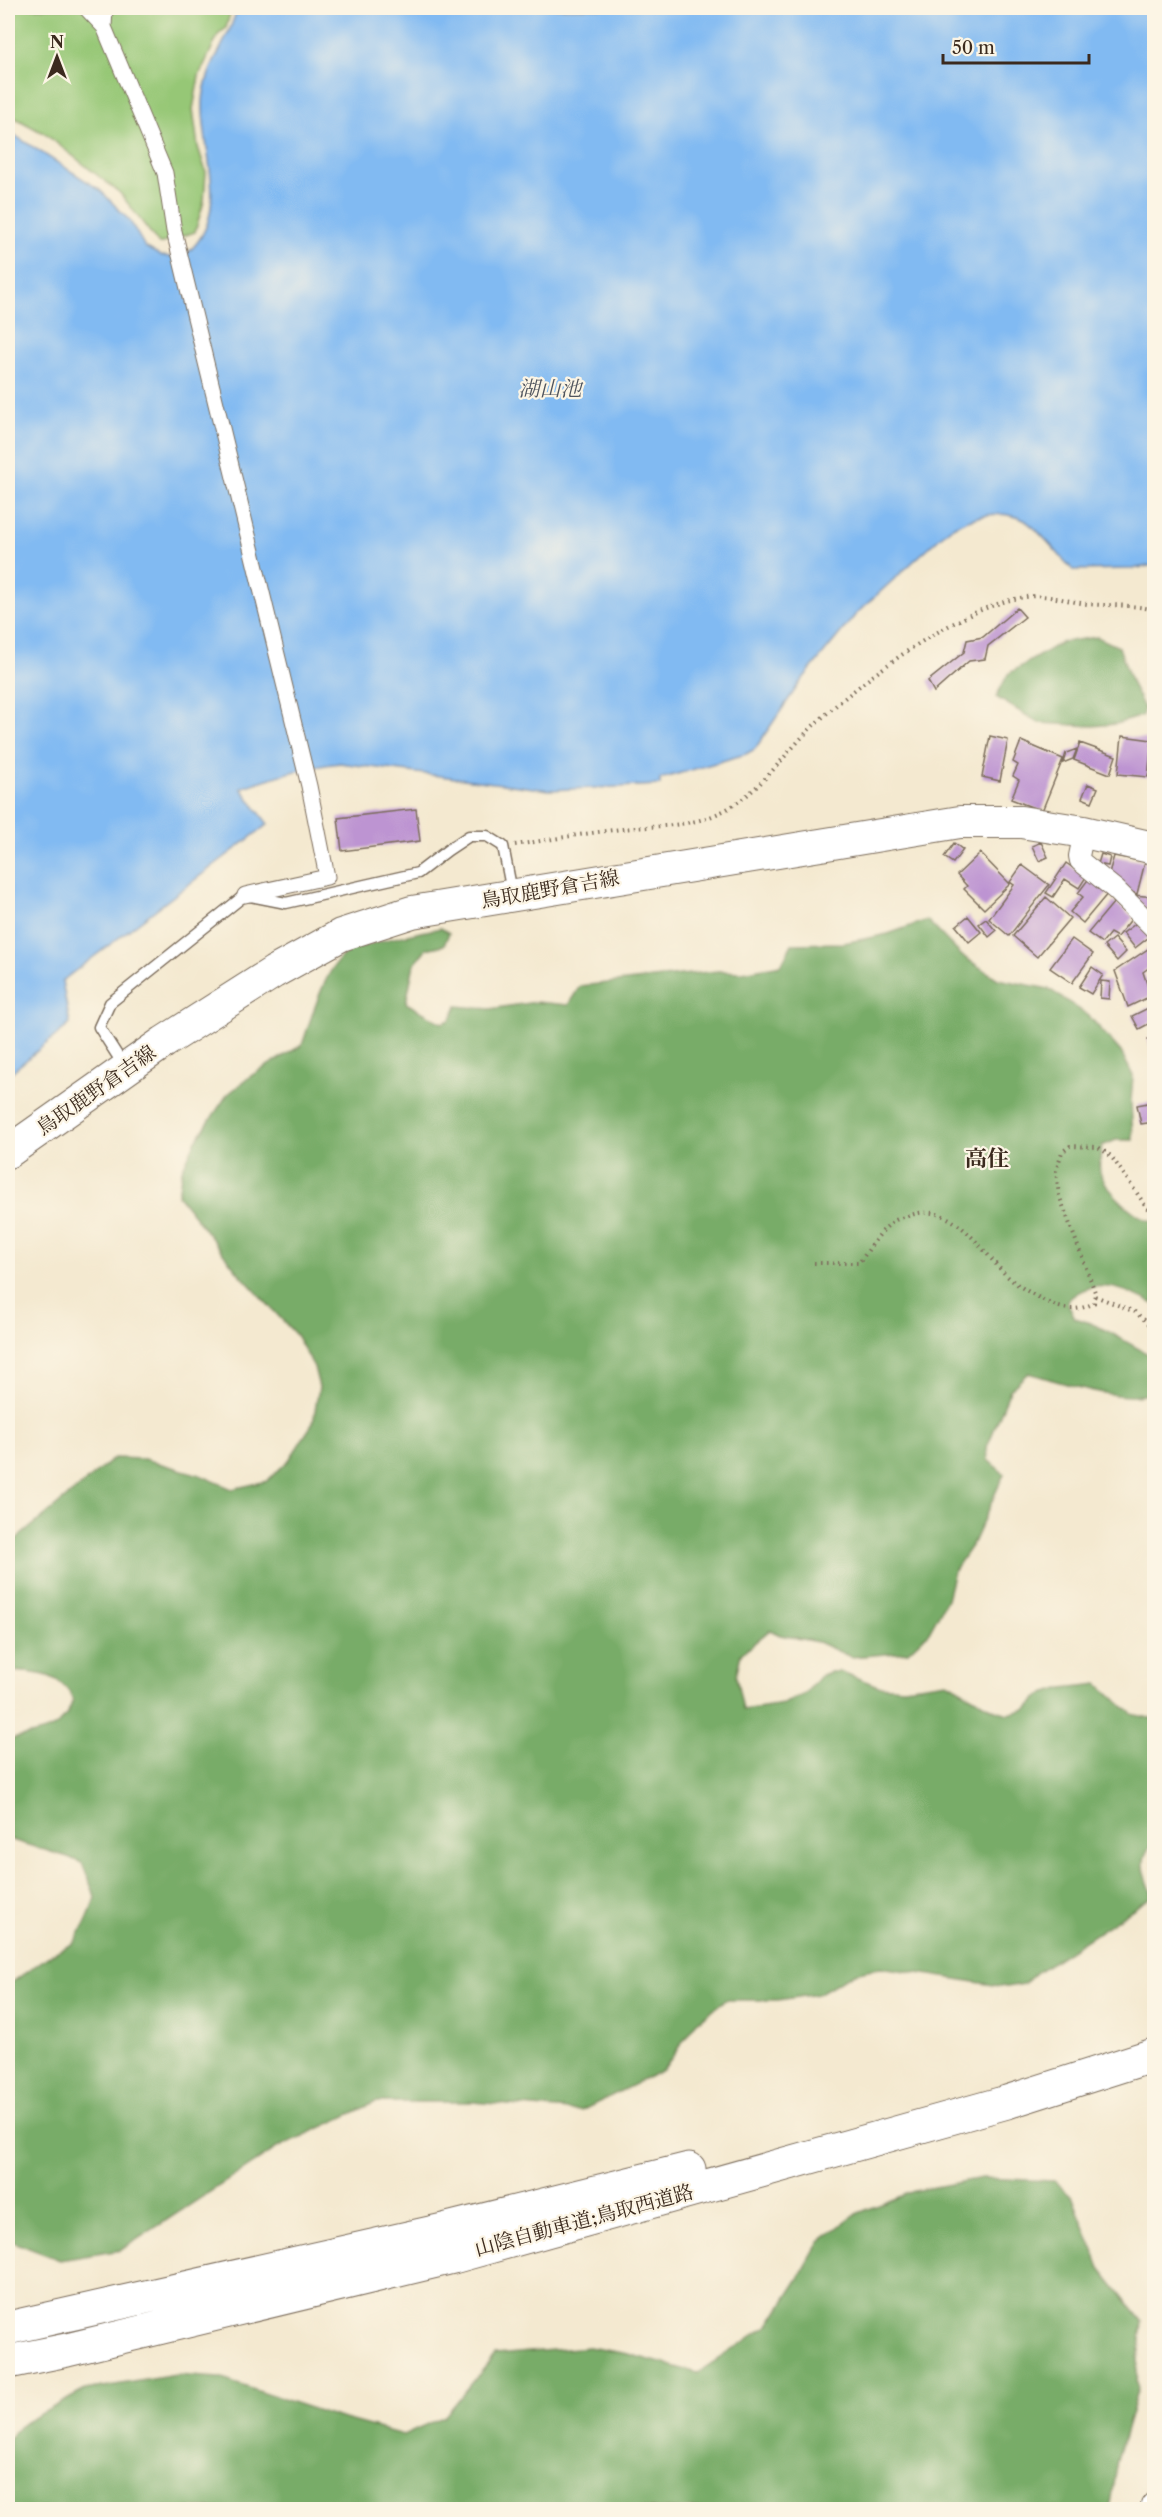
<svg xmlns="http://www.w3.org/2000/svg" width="1162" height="2517" font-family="'Libre Caslon Text','Noto Serif JP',serif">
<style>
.green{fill:#96c776;stroke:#68784a;stroke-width:1.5}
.forest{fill:#78ac67;stroke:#5a6b42;stroke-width:1.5}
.water{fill:#81baf2;stroke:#5e7288;stroke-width:1.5}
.building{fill:#bd94d2}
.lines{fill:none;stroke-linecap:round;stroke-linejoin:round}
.service-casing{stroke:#7c6d5c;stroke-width:13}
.pedestrian-casing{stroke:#7c6d5c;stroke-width:17}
.minor-casing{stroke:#7c6d5c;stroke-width:22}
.tertiary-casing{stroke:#7c6d5c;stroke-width:28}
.primary-casing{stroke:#7c6d5c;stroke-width:34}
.motorway-casing{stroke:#7c6d5c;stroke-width:35}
.path{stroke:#7c6d5c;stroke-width:4;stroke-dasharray:1.5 4.5;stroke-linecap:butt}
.service{stroke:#fff;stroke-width:10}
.pedestrian{stroke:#fff;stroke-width:15}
.minor{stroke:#fff;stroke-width:20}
.tertiary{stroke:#fff;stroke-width:26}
.primary{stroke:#fff;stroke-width:32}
.motorway{stroke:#fff;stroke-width:33}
.labels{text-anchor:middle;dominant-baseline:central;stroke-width:4.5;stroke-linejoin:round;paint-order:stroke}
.street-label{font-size:20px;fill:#3b2a1e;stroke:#fcf5e5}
.water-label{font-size:21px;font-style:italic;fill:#50555e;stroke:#fcf5e5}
.quarter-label{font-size:22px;font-weight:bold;fill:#3b2a1e;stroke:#fcf5e5}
</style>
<rect width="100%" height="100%" fill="#fcf5e5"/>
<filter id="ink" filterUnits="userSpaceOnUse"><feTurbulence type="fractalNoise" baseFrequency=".0167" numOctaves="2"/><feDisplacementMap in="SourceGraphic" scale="12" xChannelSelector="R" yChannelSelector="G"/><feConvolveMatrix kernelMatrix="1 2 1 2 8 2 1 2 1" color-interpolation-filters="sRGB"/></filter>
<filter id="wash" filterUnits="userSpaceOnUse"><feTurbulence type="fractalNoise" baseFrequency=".008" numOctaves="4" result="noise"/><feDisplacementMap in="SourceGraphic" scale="24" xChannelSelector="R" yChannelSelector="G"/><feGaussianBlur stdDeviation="1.35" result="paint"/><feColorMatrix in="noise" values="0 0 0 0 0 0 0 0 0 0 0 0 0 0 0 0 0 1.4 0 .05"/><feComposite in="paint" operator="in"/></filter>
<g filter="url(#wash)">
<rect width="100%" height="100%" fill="#f4e9d0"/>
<!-- green -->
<path class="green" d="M 8,8 L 234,8 L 230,14 L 226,28 L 218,35 L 199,76 L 193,109 L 198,147 L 206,172 L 204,201 L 195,232 L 159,244 L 120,193 L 45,134 L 8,114 Z"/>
<!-- forest -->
<path class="forest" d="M 1097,637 L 1119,647 L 1132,684 L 1144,708 L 1142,716 L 1116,724 L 1092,726 L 1039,723 L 996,697 L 1008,674 L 1062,642 Z
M 927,920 L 962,956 L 998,979 L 1049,989 L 1089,1016 L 1121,1052 L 1133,1076 L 1131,1101 L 1133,1140 L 1116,1140 L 1102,1146 C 1101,1155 1097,1166 1101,1175 C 1108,1192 1137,1219 1154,1222 L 1154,1304 C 1126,1290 1094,1274 1067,1301 L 1075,1318 C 1104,1326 1128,1344 1154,1357 L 1154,1391 C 1129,1407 1057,1380 1028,1373 L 1010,1390 L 987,1447 L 988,1460 L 1004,1474 L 973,1543 L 954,1571 L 947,1599 L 929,1632 L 908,1652 L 851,1657 L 818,1642 L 780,1635 L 770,1630 L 741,1654 L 736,1676 L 743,1710 L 783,1704 L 805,1694 L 820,1676 L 830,1672 L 842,1672 L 878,1686 L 904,1688 L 947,1682 L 995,1710 L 1009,1714 L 1027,1709 L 1041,1695 L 1063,1688 L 1098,1684 L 1132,1714 L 1154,1719 L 1154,1843 C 1136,1858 1146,1877 1153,1896 L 1037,1972 L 1024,1984 L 1006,1987 L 881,1967 L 854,1973 L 818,1994 L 778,2000 L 725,2000 L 696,2023 L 663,2070 L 581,2111 L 473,2102 L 376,2102 L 277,2148 L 121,2250 L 60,2260 L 8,2240 L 8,1983 L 11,1983 L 52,1954 L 74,1943 L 86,1922 L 96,1898 L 82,1863 L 68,1857 L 8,1839 L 8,1740 C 39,1732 63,1735 73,1699 C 60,1671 34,1673 8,1671 L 8,1546 L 114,1458 L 144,1459 L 200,1475 L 232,1489 L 267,1481 L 289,1460 L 313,1423 L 319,1387 L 314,1367 L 296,1335 L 238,1272 L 178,1195 L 182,1170 L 195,1142 L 227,1095 L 252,1075 L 302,1045 C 311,1020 324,969 346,953 C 356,945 425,931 441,928 L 449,933 L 444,945 L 426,949 L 414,964 L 406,1003 L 442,1023 L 450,1020 L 457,1006 L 490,1009 L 536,1002 L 568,1005 L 580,986 L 718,971 L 742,972 L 781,965 L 792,944 L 844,943 L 888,934 Z
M 982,2178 L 1054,2181 L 1073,2198 L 1100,2268 L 1142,2321 L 1136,2382 L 1138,2388 L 1117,2460 L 1109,2509 L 8,2509 L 8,2439 L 22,2424 L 85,2390 L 176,2375 L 219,2378 L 340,2418 L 403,2435 L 445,2416 L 495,2355 L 589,2347 L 628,2354 L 697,2373 L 769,2325 L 798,2280 L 820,2241 L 856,2214 L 914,2191 Z"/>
<!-- water -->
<path class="water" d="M 239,8 L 1154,8 L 1154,565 L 1132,569 L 1073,570 C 1061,558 1038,528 1024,520 C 1000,508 969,517 949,529 L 857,613 L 801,681 L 755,749 L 746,754 L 660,779 L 660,785 L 549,790 L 340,763 C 305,767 274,776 241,788 L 268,824 L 62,981 L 70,1024 L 8,1075 L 8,131 L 99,189 L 130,221 L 145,247 L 161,256 L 181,258 C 235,219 201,155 203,102 C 204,76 218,55 228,33 C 233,24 233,16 239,8 Z"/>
<g id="blocks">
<!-- building -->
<path class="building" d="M 1017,608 L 1025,617 L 988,646 L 985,659 L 969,661 L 934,692 L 928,681 L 964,652 L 967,640 L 983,637 Z
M 990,736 L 1008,740 L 1000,781 L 982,777 Z
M 1122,736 L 1152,740 L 1148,777 L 1118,774 Z
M 1021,741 L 1063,759 L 1042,811 L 1011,799 L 1019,780 L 1013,776 L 1018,765 L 1013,762 Z
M 1080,743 L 1116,756 L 1110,774 L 1074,760 Z
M 1077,749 L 1073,759 L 1063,763 L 1066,753 Z
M 1088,784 L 1098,788 L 1092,802 L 1082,798 Z
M 416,809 L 420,841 L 342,851 L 338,818 Z
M 1041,842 L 1048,857 L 1039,861 L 1032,846 Z
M 954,843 L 963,850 L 953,863 L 944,857 Z
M 980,853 L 1010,884 L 984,909 L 964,889 L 967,886 L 957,875 Z
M 1101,854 L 1110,857 L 1108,866 L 1098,864 Z
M 1114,856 L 1145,862 L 1137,894 L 1121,888 L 1123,883 L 1109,873 Z
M 1066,863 L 1086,877 L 1079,888 L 1065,879 L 1053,897 L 1046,893 Z
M 1022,865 L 1049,885 L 1009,936 L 989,919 L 1014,885 L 1010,882 Z
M 1090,877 L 1108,893 L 1083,923 L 1070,912 L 1083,897 L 1078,893 Z
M 1134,895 L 1154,897 L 1154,918 Z
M 1046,897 L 1070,918 L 1037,957 L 1013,936 Z
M 1114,902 L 1133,917 L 1117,937 L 1110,933 L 1102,943 L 1088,933 Z
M 968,916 L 981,932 L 969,942 L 956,926 Z
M 986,919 L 996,931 L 989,937 L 979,924 Z
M 1138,922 L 1149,937 L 1135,948 L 1123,933 Z
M 1114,938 L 1126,952 L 1117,961 L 1104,946 Z
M 1072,939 L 1093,954 L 1072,983 L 1050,968 Z
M 1154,945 L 1154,968 L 1153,965 L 1143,972 L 1151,996 L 1128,1007 L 1115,971 Z
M 1092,967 L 1103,975 L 1091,994 L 1079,987 Z
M 1101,981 L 1110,982 L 1109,999 L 1100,998 Z
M 1150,1007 L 1154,1021 L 1139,1029 L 1132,1016 Z
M 1154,1037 L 1154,1057 L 1148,1039 Z
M 1153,1102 L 1154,1122 L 1141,1124 L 1137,1105 Z"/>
</g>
</g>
<g filter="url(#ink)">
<use href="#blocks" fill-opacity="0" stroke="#7c6d5c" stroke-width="1.5"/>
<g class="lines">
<defs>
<path id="service" d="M 124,1066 L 99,1027 L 110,1003 L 245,895 L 286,903 L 418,873 L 448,850 L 469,836 L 487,836 L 503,846 L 512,892"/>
<path id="pedestrian" d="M 86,8 L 104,27 L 165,173 L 174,231 L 309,786 L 327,877 L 245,895
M 104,27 L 105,8"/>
<path id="minor" d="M 1084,832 L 1079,856 L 1080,861 L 1116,890 L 1154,928"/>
<path id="tertiary" d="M 1154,2510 L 1154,2506"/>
<path id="primary" d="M 8,1152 L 164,1042 L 274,972 L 341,935 L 412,912 L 960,822 L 1021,822 L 1084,832 L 1154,848"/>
<path id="motorway" d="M 8,2328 L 443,2230 L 689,2169
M 8,2362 L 67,2350 L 453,2257 L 1007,2102 L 1154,2055"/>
</defs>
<!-- service casing -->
<use href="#service" class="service-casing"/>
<!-- pedestrian casing -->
<use href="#pedestrian" class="pedestrian-casing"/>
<!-- minor casing -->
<use href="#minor" class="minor-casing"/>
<!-- tertiary casing -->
<use href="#tertiary" class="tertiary-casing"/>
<!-- primary casing -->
<use href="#primary" class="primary-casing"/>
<!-- motorway casing -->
<use href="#motorway" class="motorway-casing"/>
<!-- path -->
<path class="path" d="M 515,845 C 548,840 581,834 614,830 C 650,825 687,829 721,812 C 759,794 783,755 813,726 C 862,680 969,597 1038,596 C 1054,596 1071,602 1087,604 C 1110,606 1132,604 1154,610
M 814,1263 L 859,1263 C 869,1250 880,1230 894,1221 C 898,1218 906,1217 911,1215 C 953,1201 980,1249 1005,1274 C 1017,1286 1032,1294 1047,1302 C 1063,1310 1077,1312 1094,1303 L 1095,1292 L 1059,1195 L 1056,1171 L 1062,1152 L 1070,1146 L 1098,1147 L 1111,1156 L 1150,1212 L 1154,1214
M 1095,1296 L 1135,1312 L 1154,1328"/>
<!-- service -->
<use href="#service" class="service"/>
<!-- pedestrian -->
<use href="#pedestrian" class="pedestrian"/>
<!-- minor -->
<use href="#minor" class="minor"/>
<!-- tertiary -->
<use href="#tertiary" class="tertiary"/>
<!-- primary -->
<use href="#primary" class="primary"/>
<!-- motorway -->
<use href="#motorway" class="motorway"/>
</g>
</g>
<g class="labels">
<!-- street labels -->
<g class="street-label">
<text transform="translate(550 889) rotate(-10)">鳥取鹿野倉吉線</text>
<text transform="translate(96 1090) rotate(-35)">鳥取鹿野倉吉線</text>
<text transform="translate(584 2220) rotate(-15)">山陰自動車道;鳥取西道路</text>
</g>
<!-- water labels -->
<g class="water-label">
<text x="550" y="388">湖山池</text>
</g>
<!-- quarter labels -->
<g class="quarter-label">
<text x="987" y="1158">高住</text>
</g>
</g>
<!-- margin -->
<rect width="1162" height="2517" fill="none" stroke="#fcf5e5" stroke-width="30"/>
<!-- north arrow -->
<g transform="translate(57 57)" stroke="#fcf5e5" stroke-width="4.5" paint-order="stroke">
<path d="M0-4.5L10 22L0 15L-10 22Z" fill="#3b2a1e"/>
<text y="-9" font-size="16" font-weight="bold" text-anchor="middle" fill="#3b2a1e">N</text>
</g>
<!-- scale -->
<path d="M943 54v9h146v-9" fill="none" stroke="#3b2a1e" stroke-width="3"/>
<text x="952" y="54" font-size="18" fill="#3b2a1e" stroke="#fcf5e5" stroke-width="4.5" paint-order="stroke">50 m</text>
</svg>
